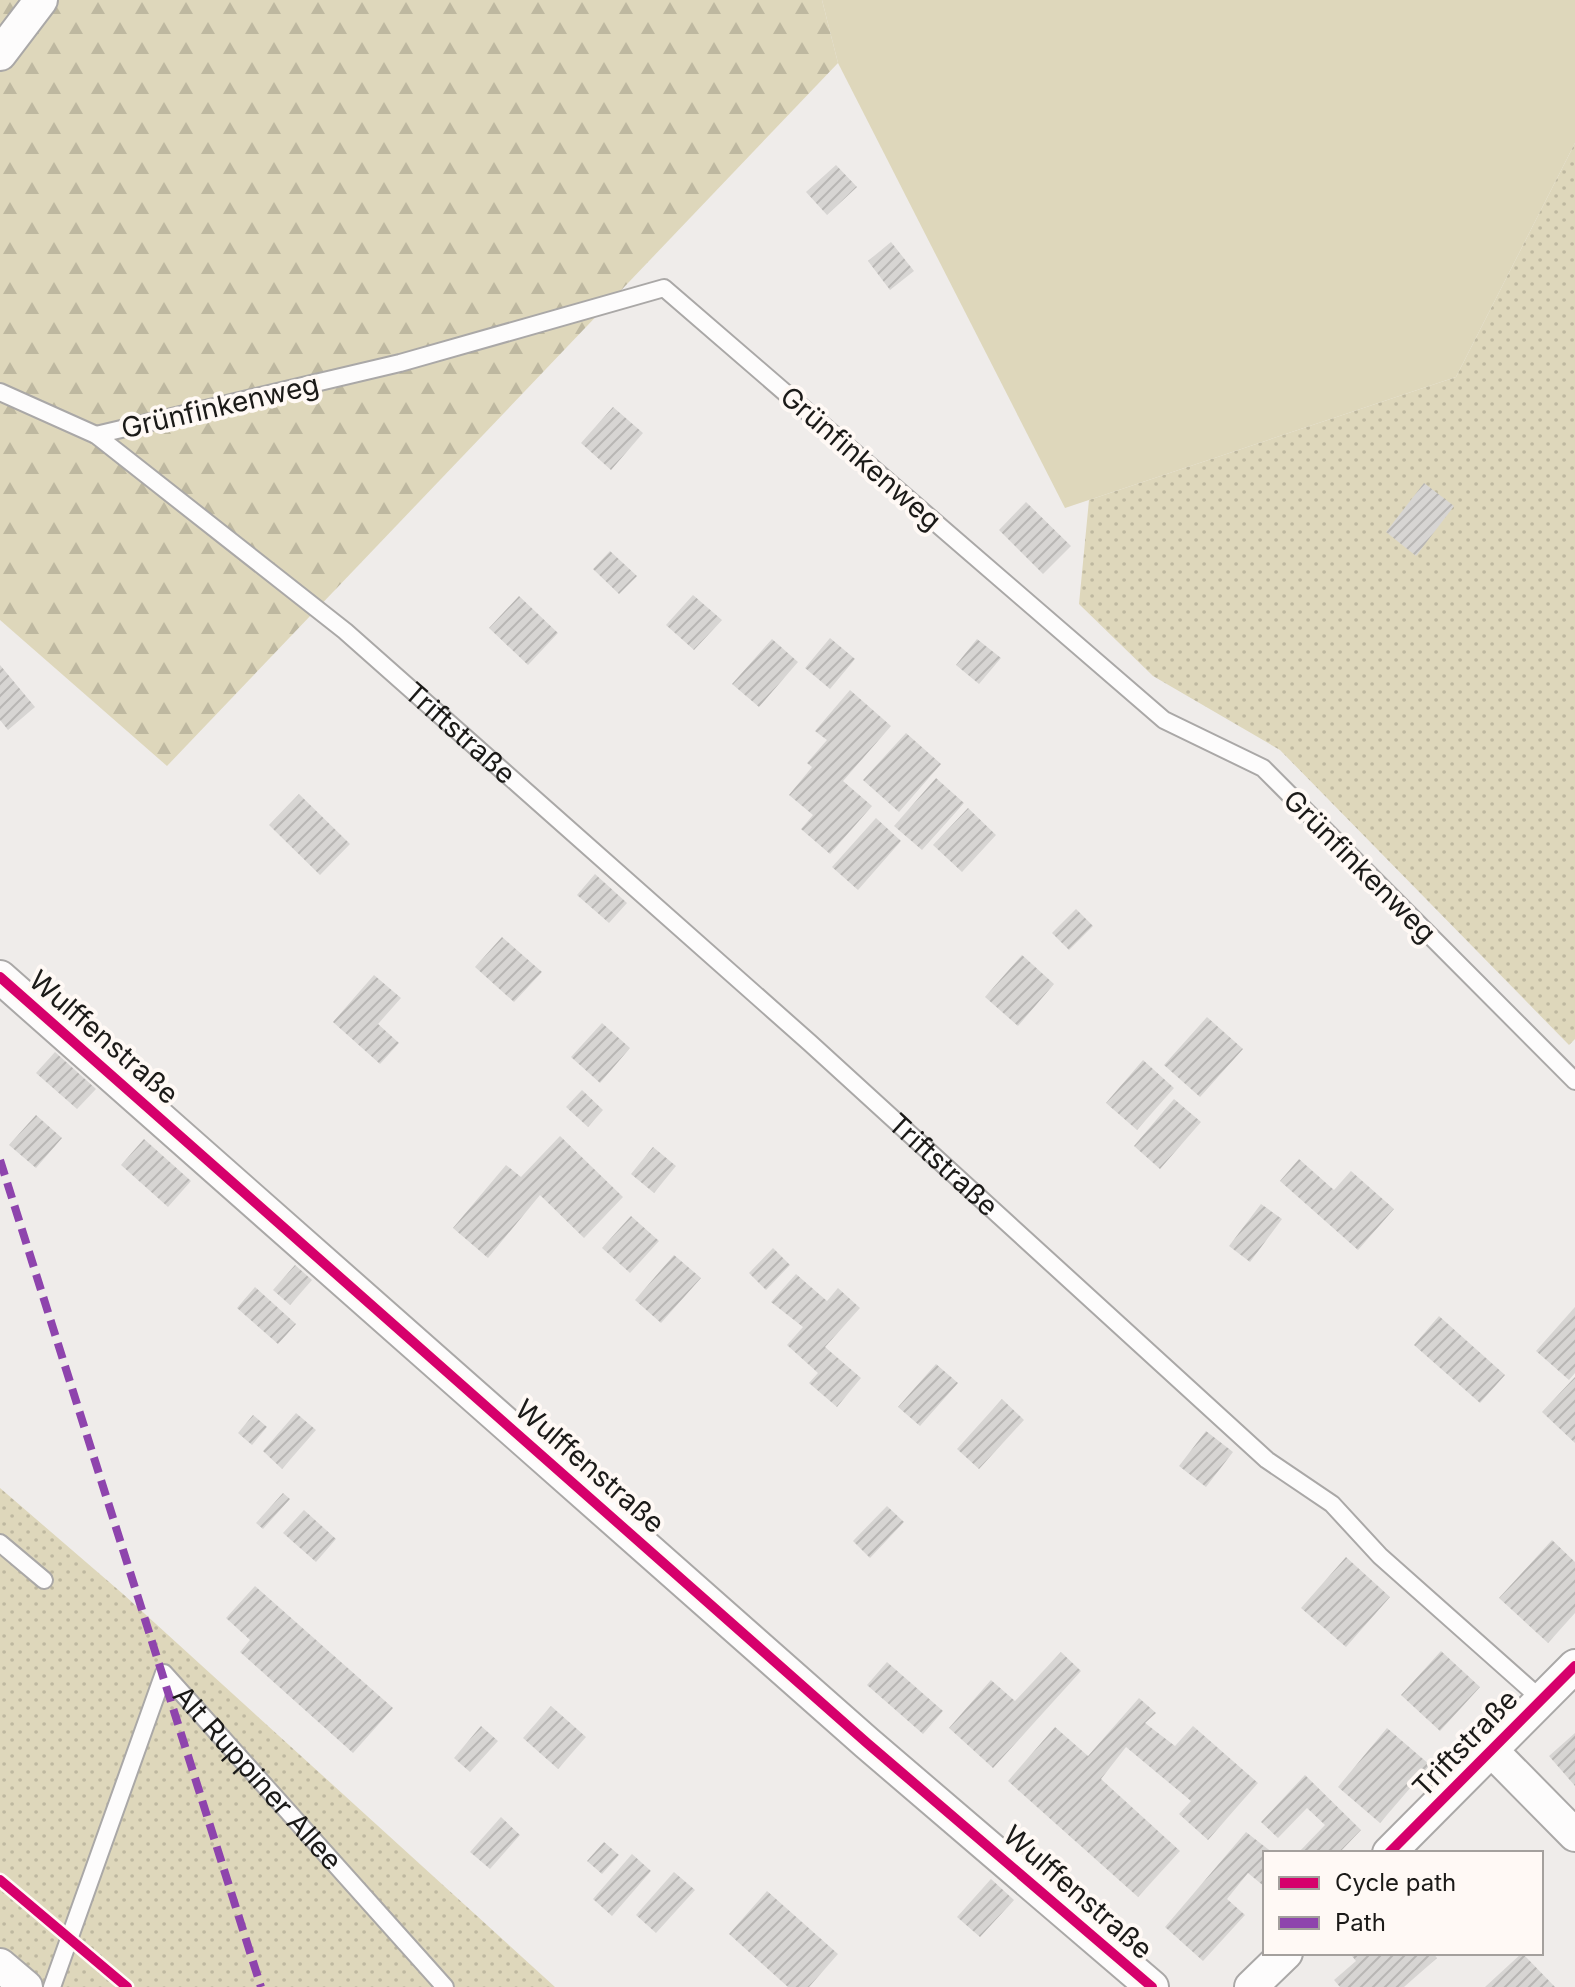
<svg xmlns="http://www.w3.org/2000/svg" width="1575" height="1987" font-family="Inter,sans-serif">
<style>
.grass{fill:#ded7bb}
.forest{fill:url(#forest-firs)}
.park{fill:url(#park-dots)}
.building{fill:url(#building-hatch)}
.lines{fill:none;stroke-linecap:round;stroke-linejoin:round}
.service-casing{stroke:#aaa8a7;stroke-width:20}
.minor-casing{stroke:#aaa8a7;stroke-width:36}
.service{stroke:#fdfcfc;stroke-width:16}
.minor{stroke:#fdfcfc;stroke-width:32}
.quiet{stroke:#8e44ad;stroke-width:8;stroke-dasharray:16 8;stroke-linecap:butt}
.cycleway-casing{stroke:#fff9f5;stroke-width:15}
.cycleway{stroke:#d6006c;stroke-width:10}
.labels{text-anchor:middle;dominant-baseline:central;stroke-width:8;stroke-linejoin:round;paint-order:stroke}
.street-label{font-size:28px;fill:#1b1a18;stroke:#fff9f5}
</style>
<defs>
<pattern id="forest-firs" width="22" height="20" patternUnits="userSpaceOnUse" patternTransform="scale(2)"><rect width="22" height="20" fill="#ded7bb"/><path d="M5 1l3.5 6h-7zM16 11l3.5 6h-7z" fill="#beb8a0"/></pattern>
<pattern id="park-dots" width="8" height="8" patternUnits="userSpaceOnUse" patternTransform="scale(2)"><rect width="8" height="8" fill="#ded7bb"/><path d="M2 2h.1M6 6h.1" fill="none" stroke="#beb8a0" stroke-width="1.8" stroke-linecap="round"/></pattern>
<pattern id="building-hatch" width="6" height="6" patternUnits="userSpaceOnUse" patternTransform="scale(2)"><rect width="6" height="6" fill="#d7d5d3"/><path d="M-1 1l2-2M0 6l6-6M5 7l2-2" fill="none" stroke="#b8b6b4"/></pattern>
</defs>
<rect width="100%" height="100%" fill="#efecea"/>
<!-- grass -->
<path class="grass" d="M 822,0 L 1575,0 L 1575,143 L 1456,377 L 1065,508 L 838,63 Z"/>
<!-- forest -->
<path class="forest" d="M 0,0 L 822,0 L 838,63 L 167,766 L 0,620 Z"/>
<!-- park -->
<path class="park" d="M 1575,143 L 1575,1039 L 1569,1045 L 1280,750 L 1153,676 L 1079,604 L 1089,500 L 1456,377 Z
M 0,1488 L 123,1594 L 555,1987 L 0,1987 Z"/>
<!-- building -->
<path class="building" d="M 836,165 L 857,187 L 827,215 L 806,192 Z
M 891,242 L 914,271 L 890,290 L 868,261 Z
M 613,407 L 643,433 L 611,470 L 581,443 Z
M 1424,483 L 1454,506 L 1416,556 L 1386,532 Z
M 1026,502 L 1071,546 L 1043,574 L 999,530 Z
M 610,551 L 637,576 L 619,594 L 593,569 Z
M 693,595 L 722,620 L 694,650 L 666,625 Z
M 519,596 L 558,633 L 528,665 L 489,628 Z
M 830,638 L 855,659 L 830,689 L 805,668 Z
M 772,639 L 798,662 L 759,707 L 732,684 Z
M 977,639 L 1001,658 L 979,684 L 956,665 Z
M 0,665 L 35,707 L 8,730 L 0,720 Z
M 850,690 L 891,726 L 843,781 L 872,806 L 830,854 L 801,829 L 813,815 L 789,795 L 812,767 L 807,763 L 827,740 L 815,731 Z
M 906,733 L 941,764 L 899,812 L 863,780 Z
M 936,778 L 964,803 L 922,850 L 894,826 Z
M 299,794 L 350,844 L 320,875 L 269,825 Z
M 968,808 L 996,835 L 962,872 L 933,845 Z
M 876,818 L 901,841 L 858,890 L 832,867 Z
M 595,874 L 627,903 L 609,923 L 577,895 Z
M 1076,909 L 1093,926 L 1069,950 L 1052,933 Z
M 502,937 L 542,972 L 514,1002 L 475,967 Z
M 1022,955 L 1054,984 L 1018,1026 L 985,997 Z
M 374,975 L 401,998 L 378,1024 L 399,1043 L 380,1064 L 333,1022 Z
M 1207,1017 L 1243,1049 L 1200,1097 L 1164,1065 Z
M 602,1023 L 630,1048 L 600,1083 L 571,1057 Z
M 55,1052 L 96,1089 L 77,1109 L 36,1073 Z
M 1143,1060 L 1174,1088 L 1137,1130 L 1106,1103 Z
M 582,1090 L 603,1110 L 588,1127 L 566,1107 Z
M 1174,1099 L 1201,1122 L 1160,1169 L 1134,1146 Z
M 36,1115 L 62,1138 L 36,1168 L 9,1145 Z
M 560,1136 L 623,1197 L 584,1238 L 540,1195 L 488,1258 L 453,1228 L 506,1165 L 521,1177 Z
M 144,1139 L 191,1181 L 168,1207 L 121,1165 Z
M 653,1147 L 676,1166 L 654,1193 L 631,1174 Z
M 1299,1159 L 1334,1190 L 1351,1171 L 1394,1209 L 1358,1250 L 1280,1181 Z
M 1261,1204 L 1282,1219 L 1250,1262 L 1229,1246 Z
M 631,1216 L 659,1241 L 630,1273 L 602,1248 Z
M 773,1248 L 790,1265 L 766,1290 L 749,1273 Z
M 674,1255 L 701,1278 L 661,1323 L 635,1300 Z
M 295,1265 L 312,1280 L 290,1305 L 273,1290 Z
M 796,1274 L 827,1301 L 838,1288 L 860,1308 L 825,1347 L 861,1378 L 837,1407 L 809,1383 L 818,1373 L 787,1345 L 803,1327 L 771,1302 Z
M 255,1287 L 296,1324 L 278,1344 L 237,1308 Z
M 1575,1307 L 1575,1373 L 1569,1380 L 1536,1351 Z
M 1439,1316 L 1505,1375 L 1480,1403 L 1414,1345 Z
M 936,1364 L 958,1383 L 920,1426 L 898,1407 Z
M 1575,1377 L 1575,1443 L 1542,1412 Z
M 1002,1399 L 1024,1420 L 979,1469 L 957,1449 Z
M 296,1413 L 316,1430 L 282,1469 L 263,1451 Z
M 253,1415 L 267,1427 L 252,1445 L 238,1433 Z
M 1206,1431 L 1233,1452 L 1206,1487 L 1179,1466 Z
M 283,1493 L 290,1499 L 263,1529 L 256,1523 Z
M 887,1506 L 904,1522 L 870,1558 L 853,1541 Z
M 304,1510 L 336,1539 L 316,1562 L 283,1533 Z
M 1552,1540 L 1575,1562 L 1575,1613 L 1548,1643 L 1499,1598 Z
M 1346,1557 L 1390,1597 L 1346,1647 L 1301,1608 Z
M 255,1586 L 393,1708 L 353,1753 L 240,1652 L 250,1640 L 226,1618 Z
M 1441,1651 L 1480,1687 L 1440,1731 L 1401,1695 Z
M 1061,1652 L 1081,1671 L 993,1768 L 949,1728 L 991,1680 L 1015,1701 Z
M 887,1662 L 943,1711 L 923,1734 L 867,1685 Z
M 1139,1698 L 1156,1713 L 1145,1723 L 1175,1746 L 1193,1726 L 1258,1783 L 1208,1840 L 1179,1814 L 1191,1801 L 1126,1747 L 1101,1779 L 1180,1851 L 1138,1897 L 1008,1781 L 1055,1727 L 1088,1756 Z
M 551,1706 L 586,1737 L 558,1769 L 523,1738 Z
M 481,1726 L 498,1741 L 470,1772 L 454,1758 Z
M 1387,1728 L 1430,1765 L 1380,1823 L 1338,1787 Z
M 1575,1733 L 1575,1786 L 1549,1756 Z
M 1305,1775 L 1361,1830 L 1339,1853 L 1298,1853 L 1325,1825 L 1307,1808 L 1278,1838 L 1261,1822 Z
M 501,1817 L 520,1835 L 490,1869 L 470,1852 Z
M 1246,1832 L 1273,1853 L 1265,1853 L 1265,1887 L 1248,1873 L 1227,1899 L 1245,1915 L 1203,1961 L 1165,1927 Z
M 604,1842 L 619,1855 L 602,1874 L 587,1861 Z
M 632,1854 L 651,1871 L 612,1916 L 593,1899 Z
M 674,1872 L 695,1890 L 656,1933 L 636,1915 Z
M 991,1879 L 1014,1900 L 980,1937 L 957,1917 Z
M 767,1891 L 838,1954 L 809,1987 L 788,1987 L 729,1934 Z
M 1356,1953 L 1433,1953 L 1437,1958 L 1404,1987 L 1340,1987 L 1334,1980 L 1356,1961 L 1352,1956 Z
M 1522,1953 L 1555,1987 L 1485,1987 Z"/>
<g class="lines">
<defs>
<g id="service">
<path id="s1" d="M 0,392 L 96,435 L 345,631 L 810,1043 L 1267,1460 L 1332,1504 L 1380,1556 L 1541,1699"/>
<path d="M 96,435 L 400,363 L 664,288 L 1164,720 L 1263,768 L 1575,1081"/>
<path d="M 0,1543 L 44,1580"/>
<path id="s2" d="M 52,1987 L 164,1673 L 445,1987"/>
</g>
<path id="minor" d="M 0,54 L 41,0
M 0,977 L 867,1743 L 1152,1987
M 1493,1752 L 1575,1835
M 1389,1853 L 1575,1666
M 0,1965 L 26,1987
M 1251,1987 L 1286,1953"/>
</defs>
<!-- service casing -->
<use href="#service" class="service-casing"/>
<!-- minor casing -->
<use href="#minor" class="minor-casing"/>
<!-- service -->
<use href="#service" class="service"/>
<!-- minor -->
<use href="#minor" class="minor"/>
<!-- quiet -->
<path class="quiet" d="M 0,1160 L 261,1987"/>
<defs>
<path id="cycleway" d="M 0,977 L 867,1743 L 1152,1987
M 1389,1853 L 1575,1666
M 0,1880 L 127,1987"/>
</defs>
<!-- cycleway casing -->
<use href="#cycleway" class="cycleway-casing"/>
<!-- cycleway -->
<use href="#cycleway" class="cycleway"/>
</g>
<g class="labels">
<!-- street labels -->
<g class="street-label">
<text transform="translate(220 406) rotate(-13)">Grünfinkenweg</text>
<text transform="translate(861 458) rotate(41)">Grünfinkenweg</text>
<text stroke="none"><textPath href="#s1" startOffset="576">Triftstraße</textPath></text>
<text transform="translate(1360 866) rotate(45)">Grünfinkenweg</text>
<text transform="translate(104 1037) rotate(41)">Wulffenstraße</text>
<text stroke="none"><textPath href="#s1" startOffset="1224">Triftstraße</textPath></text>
<text transform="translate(590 1466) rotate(41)">Wulffenstraße</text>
<text transform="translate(1465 1743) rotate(-46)">Triftstraße</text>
<text stroke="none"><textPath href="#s2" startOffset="474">Alt Ruppiner Allee</textPath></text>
<text transform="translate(1078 1892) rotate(41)">Wulffenstraße</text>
</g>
</g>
<!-- legend -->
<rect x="1263" y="1851" width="280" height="104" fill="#fff9f5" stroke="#a4a09d" stroke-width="2"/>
<rect x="1279" y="1877" width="40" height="12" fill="#d6006c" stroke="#a4a09d" stroke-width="2"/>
<text x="1335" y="1891" font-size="24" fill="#1b1a18">Cycle path</text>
<rect x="1279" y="1917" width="40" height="12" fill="#8e44ad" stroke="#a4a09d" stroke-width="2"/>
<text x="1335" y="1931" font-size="24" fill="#1b1a18">Path</text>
</svg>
